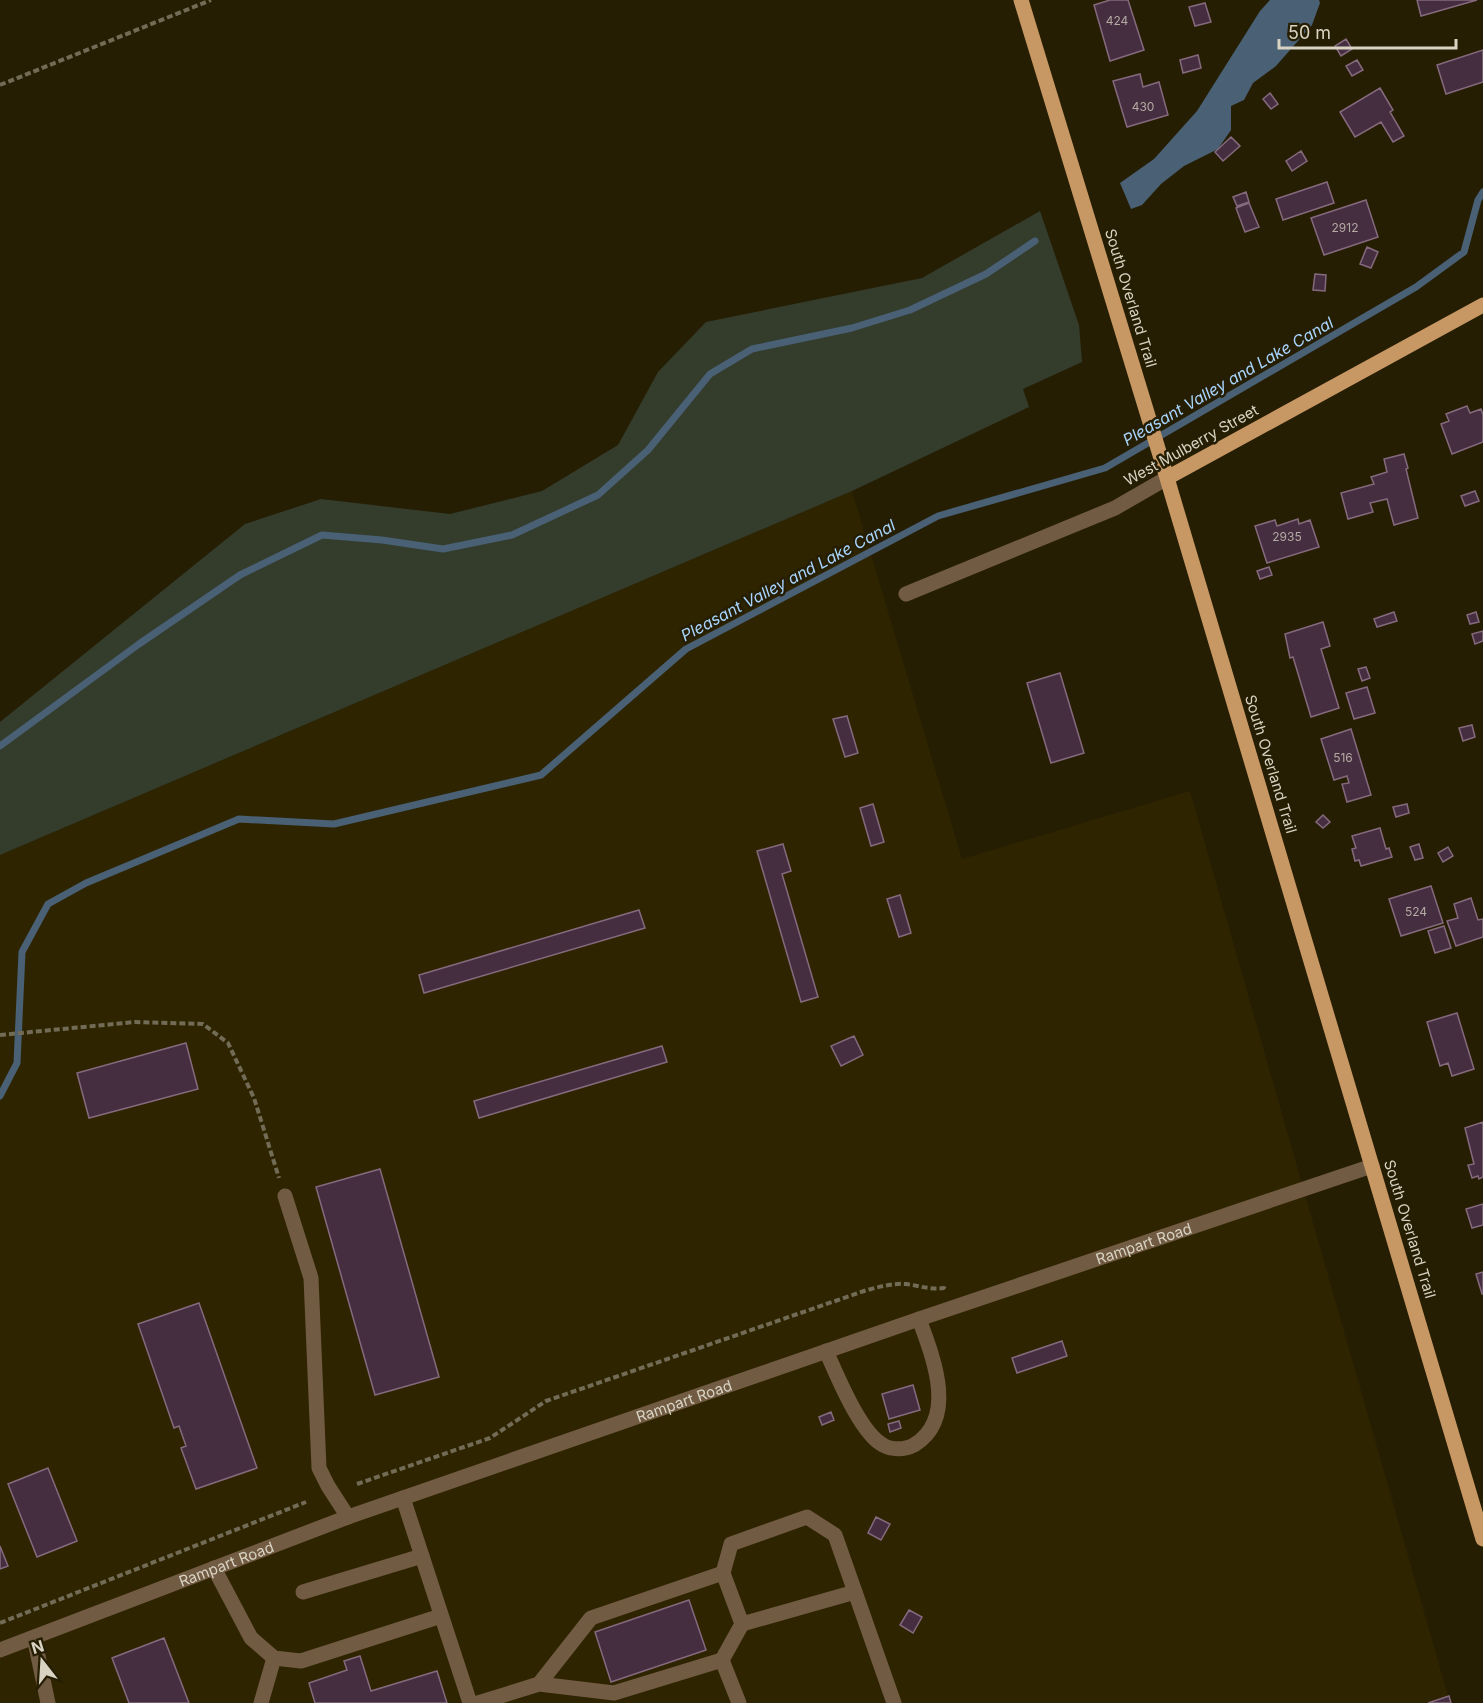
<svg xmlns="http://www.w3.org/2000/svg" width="1483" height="1703" font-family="Inter,sans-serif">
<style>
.built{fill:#2e2400}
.green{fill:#343c2c}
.water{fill:#496075}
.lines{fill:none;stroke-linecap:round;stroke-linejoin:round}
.stream{stroke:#496075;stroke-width:7}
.building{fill:#452e40;stroke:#856a7e;stroke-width:1.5}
.path{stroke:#726b55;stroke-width:4;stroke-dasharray:6 3;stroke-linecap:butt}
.minor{stroke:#725b43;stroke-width:15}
.major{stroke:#c79764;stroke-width:15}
.labels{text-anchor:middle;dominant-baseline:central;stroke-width:5;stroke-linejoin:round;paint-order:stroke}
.number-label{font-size:12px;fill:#b3aaa2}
.street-label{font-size:15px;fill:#d8d3c3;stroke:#261e03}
.water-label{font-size:16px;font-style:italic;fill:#a8d5fe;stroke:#261e03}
</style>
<rect width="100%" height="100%" fill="#261e03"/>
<!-- built -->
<path class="built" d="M 852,491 L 962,859 L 1190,791 L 1450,1703 L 0,1703 L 0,855 Z"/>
<!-- green -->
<path class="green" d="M 1040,211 L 1079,325 L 1082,362 L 1023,389 L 1029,407 L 852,491 L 0,855 L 0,722 L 245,524 L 321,499 L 450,514 L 542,491 L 618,445 L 658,372 L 706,322 L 922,278 Z"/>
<!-- water -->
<path class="water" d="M 1270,0 L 1319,0 L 1320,3 L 1312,25 L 1276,66 L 1253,83 L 1244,100 L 1231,106 L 1231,130 L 1218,149 L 1184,166 L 1161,184 L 1142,205 L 1131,209 L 1120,183 L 1154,159 L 1197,111 L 1260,11 Z"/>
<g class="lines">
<!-- stream -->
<path class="stream" d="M 0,746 L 139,644 L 240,575 L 322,535 L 382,540 L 443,549 L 512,535 L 598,495 L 648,450 L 710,374 L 752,349 L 852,328 L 910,310 L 986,274 L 1035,241
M 0,1096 L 17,1063 L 22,952 L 48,904 L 86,883 L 239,819 L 334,824 L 541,775 L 686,649 L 938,516 L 1105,468 L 1416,287 L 1464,252 L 1478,200 L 1483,192"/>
</g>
<!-- building -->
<path class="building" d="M 1110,0 L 1128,0 L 1144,50 L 1110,61 L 1094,5 Z
M 1417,0 L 1477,0 L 1421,16 Z
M 1205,3 L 1211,22 L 1195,26 L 1189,7 Z
M 1346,39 L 1352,49 L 1341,56 L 1335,46 Z
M 1483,50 L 1483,82 L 1446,94 L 1437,65 Z
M 1198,55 L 1201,68 L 1183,73 L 1180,60 Z
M 1357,60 L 1363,70 L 1352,76 L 1346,66 Z
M 1140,74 L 1143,87 L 1159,82 L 1168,115 L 1127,127 L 1113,81 Z
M 1380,88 L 1393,110 L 1390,112 L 1404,136 L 1393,142 L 1381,122 L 1355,137 L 1340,112 Z
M 1270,93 L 1278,104 L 1271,109 L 1263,99 Z
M 1231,137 L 1240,146 L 1223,161 L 1215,152 Z
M 1301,151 L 1307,161 L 1292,171 L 1286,161 Z
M 1327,182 L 1334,203 L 1283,220 L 1276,199 Z
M 1246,192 L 1249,202 L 1237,206 L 1233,197 Z
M 1366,200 L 1378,237 L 1324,255 L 1311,218 Z
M 1249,203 L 1259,227 L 1245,232 L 1236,208 Z
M 1367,247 L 1378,252 L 1371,268 L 1360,264 Z
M 1315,274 L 1326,275 L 1325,291 L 1313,290 Z
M 1467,406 L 1470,413 L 1481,409 L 1483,415 L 1483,442 L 1452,454 L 1441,424 L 1449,421 L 1446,414 Z
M 1404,454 L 1408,468 L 1406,469 L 1418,518 L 1394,525 L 1387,499 L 1370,503 L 1373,512 L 1348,519 L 1341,493 L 1374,484 L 1371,477 L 1387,472 L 1384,459 Z
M 1475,491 L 1479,501 L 1465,506 L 1461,496 Z
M 1298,519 L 1299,524 L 1310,520 L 1319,547 L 1267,563 L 1255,526 L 1275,520 L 1277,526 Z
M 1269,567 L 1272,575 L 1260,579 L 1257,571 Z
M 1394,612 L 1397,621 L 1377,627 L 1374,619 Z
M 1476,612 L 1479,622 L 1470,624 L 1467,615 Z
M 1323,622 L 1330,646 L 1321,649 L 1339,708 L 1311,717 L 1293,657 L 1290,658 L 1285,634 Z
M 1483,631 L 1483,641 L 1475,644 L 1472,634 Z
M 1366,667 L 1370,678 L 1362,681 L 1358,669 Z
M 1060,673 L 1084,753 L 1051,763 L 1027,683 Z
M 1367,687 L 1375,713 L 1354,719 L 1346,693 Z
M 847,716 L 858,753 L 845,757 L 833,719 Z
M 1472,725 L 1475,737 L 1463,741 L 1459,728 Z
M 1351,729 L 1371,795 L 1347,802 L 1342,784 L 1349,783 L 1347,776 L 1334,780 L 1321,739 Z
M 873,804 L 884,842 L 871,846 L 860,808 Z
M 1407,804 L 1409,813 L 1396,817 L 1393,807 Z
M 1323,815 L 1330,822 L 1323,828 L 1316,822 Z
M 1380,828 L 1386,849 L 1389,848 L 1392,857 L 1361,866 L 1359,860 L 1355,861 L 1352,849 L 1356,848 L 1352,836 Z
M 783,844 L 791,871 L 782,874 L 818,997 L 801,1002 L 757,851 Z
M 1419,844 L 1423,858 L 1415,860 L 1410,847 Z
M 1448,847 L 1453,856 L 1443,862 L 1438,853 Z
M 1431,886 L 1443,923 L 1401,936 L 1389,899 Z
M 900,895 L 911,933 L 899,937 L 887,899 Z
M 1471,898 L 1478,920 L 1483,919 L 1483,937 L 1456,946 L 1447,921 L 1458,918 L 1454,904 Z
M 639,910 L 645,928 L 424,993 L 419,975 Z
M 1444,926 L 1451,948 L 1435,953 L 1428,931 Z
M 1457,1013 L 1474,1069 L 1452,1076 L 1448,1063 L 1440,1066 L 1427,1022 Z
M 854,1036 L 863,1055 L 841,1066 L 831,1046 Z
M 186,1043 L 198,1089 L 89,1118 L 77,1073 Z
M 662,1046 L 667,1062 L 479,1118 L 474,1101 Z
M 1483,1122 L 1483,1177 L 1479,1179 L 1478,1176 L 1472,1178 L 1468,1165 L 1474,1164 L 1465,1128 Z
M 380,1169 L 439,1377 L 375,1395 L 316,1187 Z
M 1483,1204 L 1483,1225 L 1472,1228 L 1466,1209 Z
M 1483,1272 L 1483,1294 L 1482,1294 L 1476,1274 Z
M 199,1303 L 257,1468 L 196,1489 L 181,1448 L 186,1446 L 179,1426 L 174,1428 L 138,1324 Z
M 1062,1341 L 1067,1356 L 1017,1373 L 1012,1358 Z
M 913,1385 L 920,1410 L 889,1419 L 882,1394 Z
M 831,1412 L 834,1420 L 822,1425 L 819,1417 Z
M 899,1421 L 901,1428 L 890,1432 L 888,1424 Z
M 48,1468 L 77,1541 L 37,1557 L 8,1484 Z
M 876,1517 L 890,1524 L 881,1540 L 868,1533 Z
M 0,1546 L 8,1566 L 0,1569 Z
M 689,1600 L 706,1650 L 611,1682 L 595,1632 Z
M 909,1610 L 922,1617 L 913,1633 L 900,1625 Z
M 164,1638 L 189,1703 L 129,1703 L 112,1658 Z
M 360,1656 L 371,1691 L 437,1671 L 447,1703 L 315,1703 L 309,1683 L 347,1670 L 344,1661 Z
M 1449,1696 L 1451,1703 L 1428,1703 Z"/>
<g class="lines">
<!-- path -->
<path class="path" d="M 0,85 L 211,0
M 0,1035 L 135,1022 L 203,1024 L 228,1043 L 254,1098 L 279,1178
M 357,1484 L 490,1438 L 546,1401 L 864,1291 C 878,1287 892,1283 906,1284 C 920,1286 931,1290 944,1288 L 946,1290
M 0,1623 L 306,1502"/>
<!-- minor -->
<g class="minor">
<path d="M 906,594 L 1115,508 L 1167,478"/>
<path d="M 285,1196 L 311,1278 L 319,1468 L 328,1486 L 348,1517"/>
<path d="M 826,1351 C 837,1375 860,1433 883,1445 C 891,1450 905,1450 914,1445 C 958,1418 933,1357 919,1319"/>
<path d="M 403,1498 L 470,1703"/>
<path d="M 214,1568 L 251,1638 L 274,1658 L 301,1661 L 441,1616"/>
<path d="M 723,1573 L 731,1544 L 807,1517 L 835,1535 L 894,1703"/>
<path d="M 303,1592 L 422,1556"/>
<path d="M 742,1624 L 855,1592"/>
<path d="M 34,1637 L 48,1703"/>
<path id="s1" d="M 0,1650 L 348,1517 L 919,1319 L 1372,1166"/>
<path d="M 722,1660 L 739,1703"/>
<path d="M 261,1703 L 274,1658"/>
<path d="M 478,1703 L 539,1684 L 614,1693 L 722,1660 L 742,1624 L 723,1573 L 591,1618 L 539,1684"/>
</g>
<!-- major -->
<path class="major" d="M 1021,0 L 1167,478 L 1483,1539
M 1167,478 L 1483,305"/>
</g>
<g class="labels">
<!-- number labels -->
<g class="number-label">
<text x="1117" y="20">424</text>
<text x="1143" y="106">430</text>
<text x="1345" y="227">2912</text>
<text x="1287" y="536">2935</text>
<text x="1343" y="757">516</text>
<text x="1416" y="911">524</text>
</g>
<!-- street labels -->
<g class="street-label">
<text transform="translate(1131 298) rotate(73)">South Overland Trail</text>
<text transform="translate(1191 445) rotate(-29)">West Mulberry Street</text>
<text transform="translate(1271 764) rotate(73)">South Overland Trail</text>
<text transform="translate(1410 1229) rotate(73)">South Overland Trail</text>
<text stroke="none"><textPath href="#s1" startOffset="1214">Rampart Road</textPath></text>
<text stroke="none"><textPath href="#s1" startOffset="728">Rampart Road</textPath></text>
<text stroke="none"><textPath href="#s1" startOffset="242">Rampart Road</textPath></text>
</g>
<!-- water labels -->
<g class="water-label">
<text transform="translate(1228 381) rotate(-30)">Pleasant Valley and Lake Canal</text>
<text transform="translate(788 580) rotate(-28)">Pleasant Valley and Lake Canal</text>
</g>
</g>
<!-- north arrow -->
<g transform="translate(42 1661) rotate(343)" stroke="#261e03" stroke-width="4.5" paint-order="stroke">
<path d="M0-4.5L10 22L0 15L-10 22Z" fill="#d8d3c3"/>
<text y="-9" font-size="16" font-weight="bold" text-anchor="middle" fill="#d8d3c3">N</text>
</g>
<!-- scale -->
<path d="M1279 39v9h177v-9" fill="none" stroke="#d8d3c3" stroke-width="3"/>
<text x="1288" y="39" font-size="18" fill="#d8d3c3" stroke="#261e03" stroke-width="4.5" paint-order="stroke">50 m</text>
</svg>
